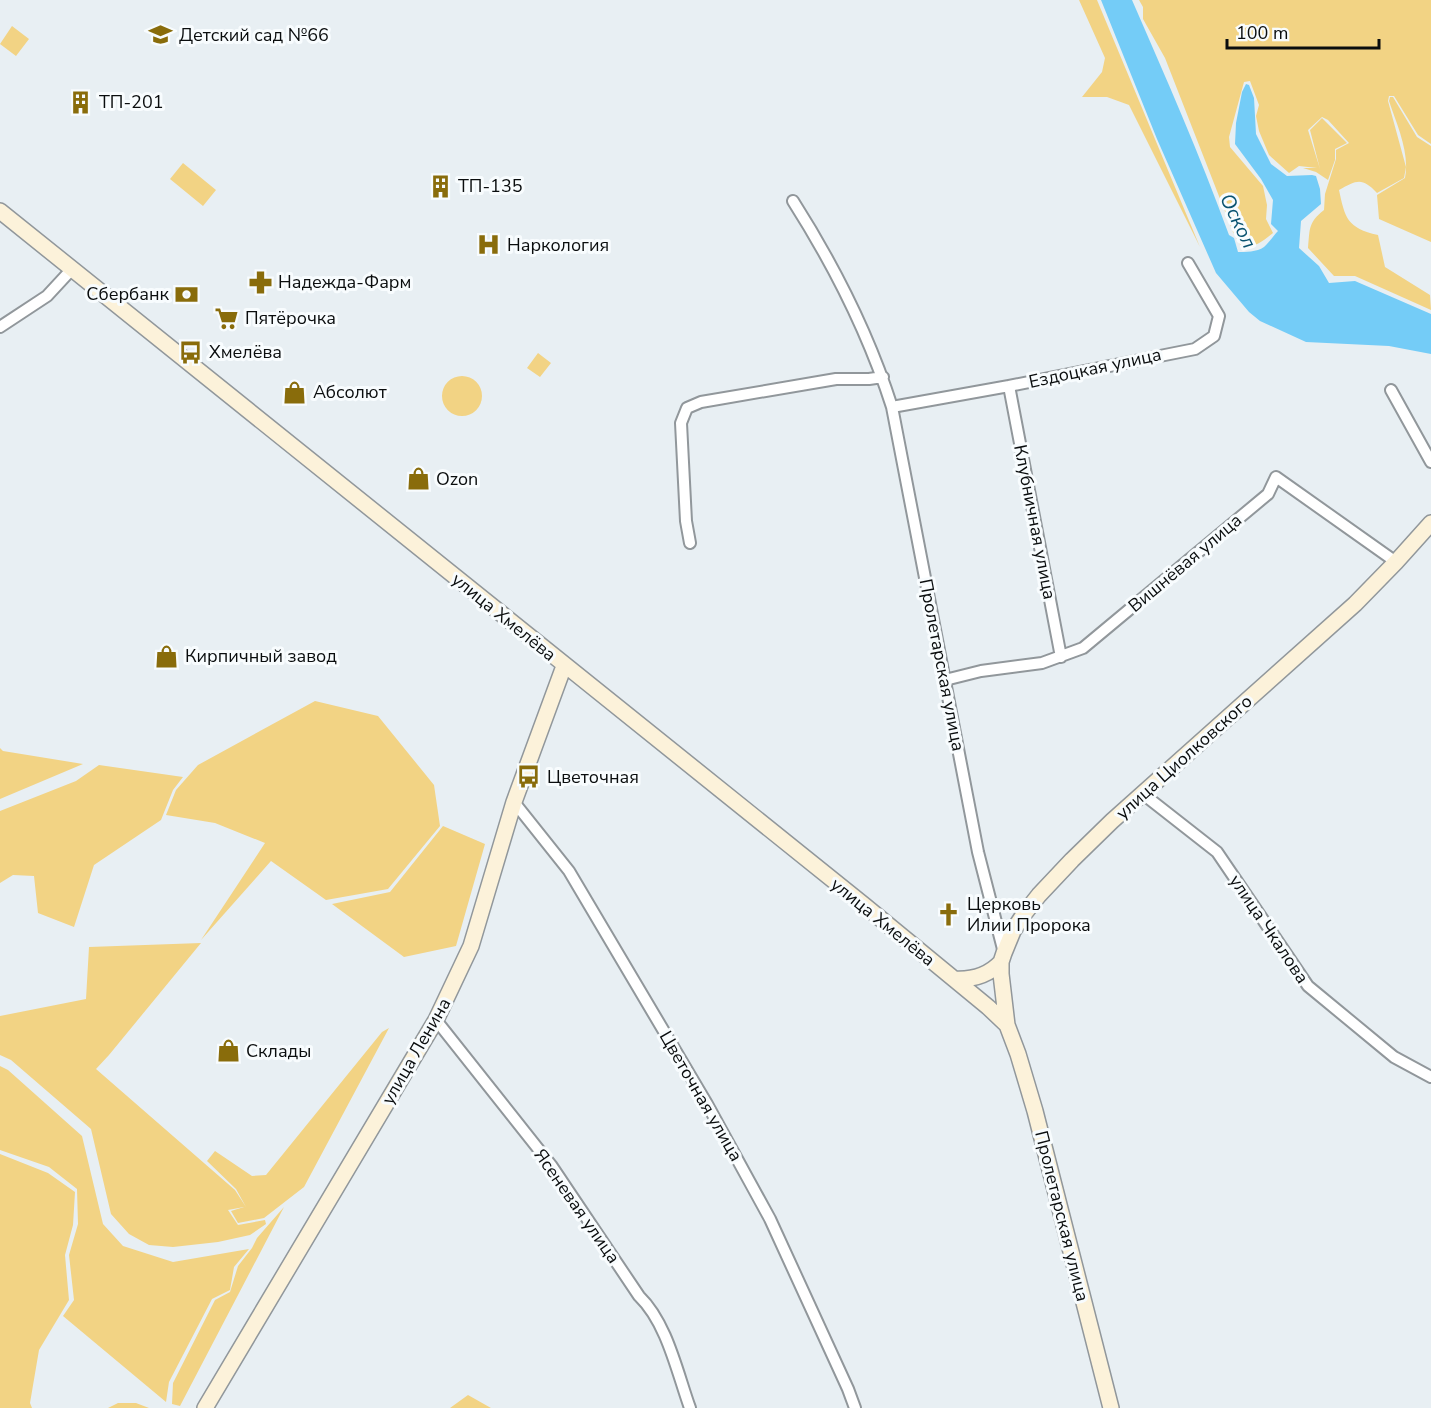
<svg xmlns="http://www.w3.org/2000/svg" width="1431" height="1408" font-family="'Nunito Sans',sans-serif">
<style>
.green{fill:#f2d384}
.water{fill:#74ccf7}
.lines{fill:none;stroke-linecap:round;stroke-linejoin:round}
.street-casing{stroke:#91979b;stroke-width:14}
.secondary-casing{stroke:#91979b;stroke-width:18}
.street{stroke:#fff;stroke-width:10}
.secondary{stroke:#fcf2da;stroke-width:15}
.labels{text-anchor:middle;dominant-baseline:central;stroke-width:6;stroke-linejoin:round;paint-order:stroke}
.poi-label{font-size:18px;fill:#0a0d0e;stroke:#f8fcfe;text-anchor:start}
.street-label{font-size:18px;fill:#0a0d0e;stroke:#f8fcfe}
.water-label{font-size:20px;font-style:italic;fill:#0b5471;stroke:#f8fcfe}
</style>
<rect width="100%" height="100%" fill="#e8eff3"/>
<!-- green -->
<path class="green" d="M 1079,0 L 1097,0 L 1200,247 L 1129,105 L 1107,97 L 1082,97 L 1102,72 L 1105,58 Z
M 1139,0 L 1431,0 L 1431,144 L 1418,135 L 1394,96 L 1389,96 L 1388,101 L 1406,167 L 1404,178 L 1377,193 C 1362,177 1357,180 1339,190 C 1345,218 1347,228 1378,235 L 1385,267 L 1430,295 L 1431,310 L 1355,276 L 1334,276 L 1308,248 C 1310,228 1308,223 1324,210 L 1325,194 L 1336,159 L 1336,150 L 1349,143 L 1328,120 L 1322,117 L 1308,130 L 1320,169 L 1310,130 L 1322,118 L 1347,143 L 1335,149 L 1335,160 L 1328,180 L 1316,172 L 1303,168 L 1317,168 L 1299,166 L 1289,173 L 1269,155 L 1259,131 L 1256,116 L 1259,105 L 1250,81 L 1244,82 L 1229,137 L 1230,147 L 1263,186 L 1267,205 L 1266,219 L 1273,233 C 1262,242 1255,247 1242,248 L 1233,232 L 1165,58 L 1143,19 L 1143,7 Z
M 12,26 L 29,39 L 16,56 L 0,44 Z
M 1390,97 L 1393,97 L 1417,137 L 1431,146 L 1431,242 L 1379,219 L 1377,195 L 1405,178 C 1410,153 1397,125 1389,101 Z
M 183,163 L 216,190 L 203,206 L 170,179 Z
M 538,353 L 551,363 L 540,377 L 527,368 Z
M442 396a20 20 0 1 1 40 0a20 20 0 1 1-40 0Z
M 315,701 L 378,716 L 434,785 L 440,826 L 388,889 L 326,900 L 271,861 L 201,940 L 265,843 L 215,823 L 166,815 L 176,790 L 198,765 Z
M 0,748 L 3,751 L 83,764 L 0,799 Z
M 99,765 L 183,777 L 173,790 L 161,820 L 94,865 L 74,927 L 38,913 L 34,876 L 13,875 L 0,883 L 0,811 L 76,781 Z
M 443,826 L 485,844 L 456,946 L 404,957 L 332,904 L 390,892 Z
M 201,943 L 109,1055 L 96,1069 L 235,1190 L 246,1207 L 236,1189 L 207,1161 L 215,1151 L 252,1176 L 266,1175 L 382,1032 L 389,1028 L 304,1187 L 264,1218 L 238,1223 L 231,1211 L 244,1207 L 228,1210 L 238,1225 L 265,1220 L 266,1224 L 250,1235 L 218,1242 L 173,1247 L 149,1245 L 129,1234 L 111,1214 L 91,1129 L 11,1060 L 0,1055 L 0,1016 L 86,999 L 89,947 Z
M 0,1066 L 8,1070 L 82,1136 L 103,1224 L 123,1246 L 173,1262 L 249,1249 L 234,1267 L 230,1290 L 212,1299 L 169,1382 L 166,1402 L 63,1316 L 74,1300 L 69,1255 L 78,1224 L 77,1189 L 49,1167 L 0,1150 Z
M 0,1154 L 48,1173 L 75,1192 L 73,1225 L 65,1255 L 69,1300 L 39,1350 L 30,1403 L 32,1408 L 0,1408 Z
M 284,1207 L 180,1406 L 172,1404 L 173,1383 L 215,1300 L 230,1292 L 238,1266 L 252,1248 L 257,1238 Z
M 468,1395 L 491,1408 L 450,1408 Z
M 118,1403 L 136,1403 L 149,1408 L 108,1408 Z"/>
<!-- water -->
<path class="water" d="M 1101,0 L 1132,0 C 1166,78 1200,155 1229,235 L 1234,238 L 1238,252 C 1245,252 1257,252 1264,247 C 1269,243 1273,236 1278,231 L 1271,224 L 1273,200 L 1261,179 L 1235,144 L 1236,123 L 1242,92 L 1246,84 L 1249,85 L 1254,98 L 1256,134 L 1271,164 L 1287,176 L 1312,175 L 1316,176 L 1320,189 L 1321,204 L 1301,221 L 1299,248 L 1319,266 L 1329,283 L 1355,281 L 1431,314 L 1431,354 L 1389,346 L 1306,342 L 1260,321 L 1249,312 L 1216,273 L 1157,139 Z"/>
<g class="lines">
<defs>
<path id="street" d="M 793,201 C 835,267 868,332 892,407 L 978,852 L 1004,953
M 0,327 L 47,296 L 72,269
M 1009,386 L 1061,657
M 1391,390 L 1431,462
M 892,407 L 1009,386 L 1195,349 L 1214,336 L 1219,316 L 1188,263
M 690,543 L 686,521 L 681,423 L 687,408 L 701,402 L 836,379 L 869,379 L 883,377
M 945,680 L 981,671 L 1042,663 L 1083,648 L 1268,494 L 1276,477 L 1396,562
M 1143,794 L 1217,852 L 1308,986 L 1394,1057 L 1431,1077
M 514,802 L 569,871 L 707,1104 L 770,1219 L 848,1389 L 855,1408
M 436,1020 L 551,1165 L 639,1296 C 667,1323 677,1372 690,1408"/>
<path id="secondary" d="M 0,211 L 864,905 L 988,1007 L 1007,1025
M 954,979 C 972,980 988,976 1001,962
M 205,1408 L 436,1020 L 471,946 L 514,802 L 564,666
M 1111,1408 L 1035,1111 L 1018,1054 L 1007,1025 L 1001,974 L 1001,962 L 1004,953 L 1013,931 L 1024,914 L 1039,895 L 1072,860 L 1112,821 L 1355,604 L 1396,562 L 1431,523"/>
</defs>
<!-- street casing -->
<use href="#street" class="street-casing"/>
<!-- secondary casing -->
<use href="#secondary" class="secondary-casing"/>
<!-- street -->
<use href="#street" class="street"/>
<!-- secondary -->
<use href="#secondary" class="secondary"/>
</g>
<!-- icons -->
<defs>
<symbol id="school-bare" viewBox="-9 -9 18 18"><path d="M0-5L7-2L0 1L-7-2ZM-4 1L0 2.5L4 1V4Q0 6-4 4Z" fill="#896c0b" stroke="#f8fcfe" stroke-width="2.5" paint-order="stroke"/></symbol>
<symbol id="building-bare" viewBox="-9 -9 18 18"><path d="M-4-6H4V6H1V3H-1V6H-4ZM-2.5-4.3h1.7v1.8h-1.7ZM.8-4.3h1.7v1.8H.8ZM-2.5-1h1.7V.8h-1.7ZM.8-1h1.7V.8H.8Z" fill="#896c0b" stroke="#f8fcfe" stroke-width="2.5" paint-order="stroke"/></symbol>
<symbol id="hospital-bare" viewBox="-9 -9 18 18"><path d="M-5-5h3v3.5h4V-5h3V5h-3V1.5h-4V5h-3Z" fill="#896c0b" stroke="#f8fcfe" stroke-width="2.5" paint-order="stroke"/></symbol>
<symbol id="pharmacy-bare" viewBox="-9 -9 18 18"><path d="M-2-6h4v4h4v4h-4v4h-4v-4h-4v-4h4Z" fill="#896c0b" stroke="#f8fcfe" stroke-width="2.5" paint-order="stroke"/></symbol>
<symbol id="bank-bare" viewBox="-9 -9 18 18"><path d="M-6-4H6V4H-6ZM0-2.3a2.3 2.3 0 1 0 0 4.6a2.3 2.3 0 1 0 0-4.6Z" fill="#896c0b" stroke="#f8fcfe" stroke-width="2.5" paint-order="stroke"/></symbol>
<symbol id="supermarket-bare" viewBox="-9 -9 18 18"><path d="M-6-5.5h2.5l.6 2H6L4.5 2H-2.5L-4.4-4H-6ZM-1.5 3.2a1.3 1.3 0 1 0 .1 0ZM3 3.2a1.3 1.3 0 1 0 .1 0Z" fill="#896c0b" stroke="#f8fcfe" stroke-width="2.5" paint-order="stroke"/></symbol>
<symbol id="bus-bare" viewBox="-9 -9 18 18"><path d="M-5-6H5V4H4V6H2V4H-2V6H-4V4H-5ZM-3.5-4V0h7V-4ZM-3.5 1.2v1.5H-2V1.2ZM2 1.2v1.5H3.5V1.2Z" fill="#896c0b" stroke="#f8fcfe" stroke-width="2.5" paint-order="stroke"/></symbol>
<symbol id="shop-bare" viewBox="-9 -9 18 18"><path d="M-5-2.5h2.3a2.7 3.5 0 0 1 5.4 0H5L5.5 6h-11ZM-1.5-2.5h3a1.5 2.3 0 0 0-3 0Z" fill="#896c0b" stroke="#f8fcfe" stroke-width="2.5" paint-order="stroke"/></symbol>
<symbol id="church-bare" viewBox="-9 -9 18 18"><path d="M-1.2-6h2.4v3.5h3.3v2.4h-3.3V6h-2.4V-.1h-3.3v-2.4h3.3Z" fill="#896c0b" stroke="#f8fcfe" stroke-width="2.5" paint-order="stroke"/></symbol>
</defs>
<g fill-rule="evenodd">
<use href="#school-bare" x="144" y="18" width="33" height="33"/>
<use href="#building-bare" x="64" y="86" width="33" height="33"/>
<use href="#building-bare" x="424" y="170" width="33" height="33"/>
<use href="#hospital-bare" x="472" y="228" width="33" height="33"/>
<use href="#pharmacy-bare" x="244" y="266" width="33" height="33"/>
<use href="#bank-bare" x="170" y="278" width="33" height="33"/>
<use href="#supermarket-bare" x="210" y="302" width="33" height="33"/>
<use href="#bus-bare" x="174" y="336" width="33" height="33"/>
<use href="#shop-bare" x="278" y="376" width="33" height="33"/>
<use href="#shop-bare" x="402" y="462" width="33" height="33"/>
<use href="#shop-bare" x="150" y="640" width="33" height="33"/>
<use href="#bus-bare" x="512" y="760" width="33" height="33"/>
<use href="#church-bare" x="932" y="898" width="33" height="33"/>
<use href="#shop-bare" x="212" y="1034" width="33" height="33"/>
</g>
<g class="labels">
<!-- poi labels -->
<g class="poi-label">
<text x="179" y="35">Детский сад №66</text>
<text x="99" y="102">ТП-201</text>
<text x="458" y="186">ТП-135</text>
<text x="507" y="245">Наркология</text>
<text x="278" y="282">Надежда-Фарм</text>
<text x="169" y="294" text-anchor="end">Сбербанк</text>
<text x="245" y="318">Пятёрочка</text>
<text x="209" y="352">Хмелёва</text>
<text x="313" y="392">Абсолют</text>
<text x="436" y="479">Ozon</text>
<text x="185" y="656">Кирпичный завод</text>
<text x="547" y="777">Цветочная</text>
<text x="967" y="904">Церковь<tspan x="967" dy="21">Илии Пророка</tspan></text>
<text x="246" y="1051">Склады</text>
</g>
<!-- street labels -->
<g class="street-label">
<text transform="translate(1095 368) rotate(-12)">Ездоцкая улица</text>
<text transform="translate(1035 522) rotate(79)">Клубничная улица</text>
<text transform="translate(1185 563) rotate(-40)">Вишнёвая улица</text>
<text transform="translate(504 617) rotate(39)">улица Хмелёва</text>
<text transform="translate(942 665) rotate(79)">Пролетарская улица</text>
<text transform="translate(1184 757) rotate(-42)">улица Циолковского</text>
<text transform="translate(883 922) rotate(39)">улица Хмелёва</text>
<text transform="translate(1269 929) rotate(56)">улица Чкалова</text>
<text transform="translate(416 1051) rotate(-60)">улица Ленина</text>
<text transform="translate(701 1096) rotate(60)">Цветочная улица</text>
<text transform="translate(577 1206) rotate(55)">Ясеневая улица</text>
<text transform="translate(1062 1216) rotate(76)">Пролетарская улица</text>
</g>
<!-- water labels -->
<g class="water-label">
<text transform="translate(1238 221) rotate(64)">Оскол</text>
</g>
</g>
<!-- scale -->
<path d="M1227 39v9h152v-9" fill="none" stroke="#0a0d0e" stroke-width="3"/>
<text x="1236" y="39" font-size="18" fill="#0a0d0e" stroke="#f8fcfe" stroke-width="4.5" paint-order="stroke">100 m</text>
</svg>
